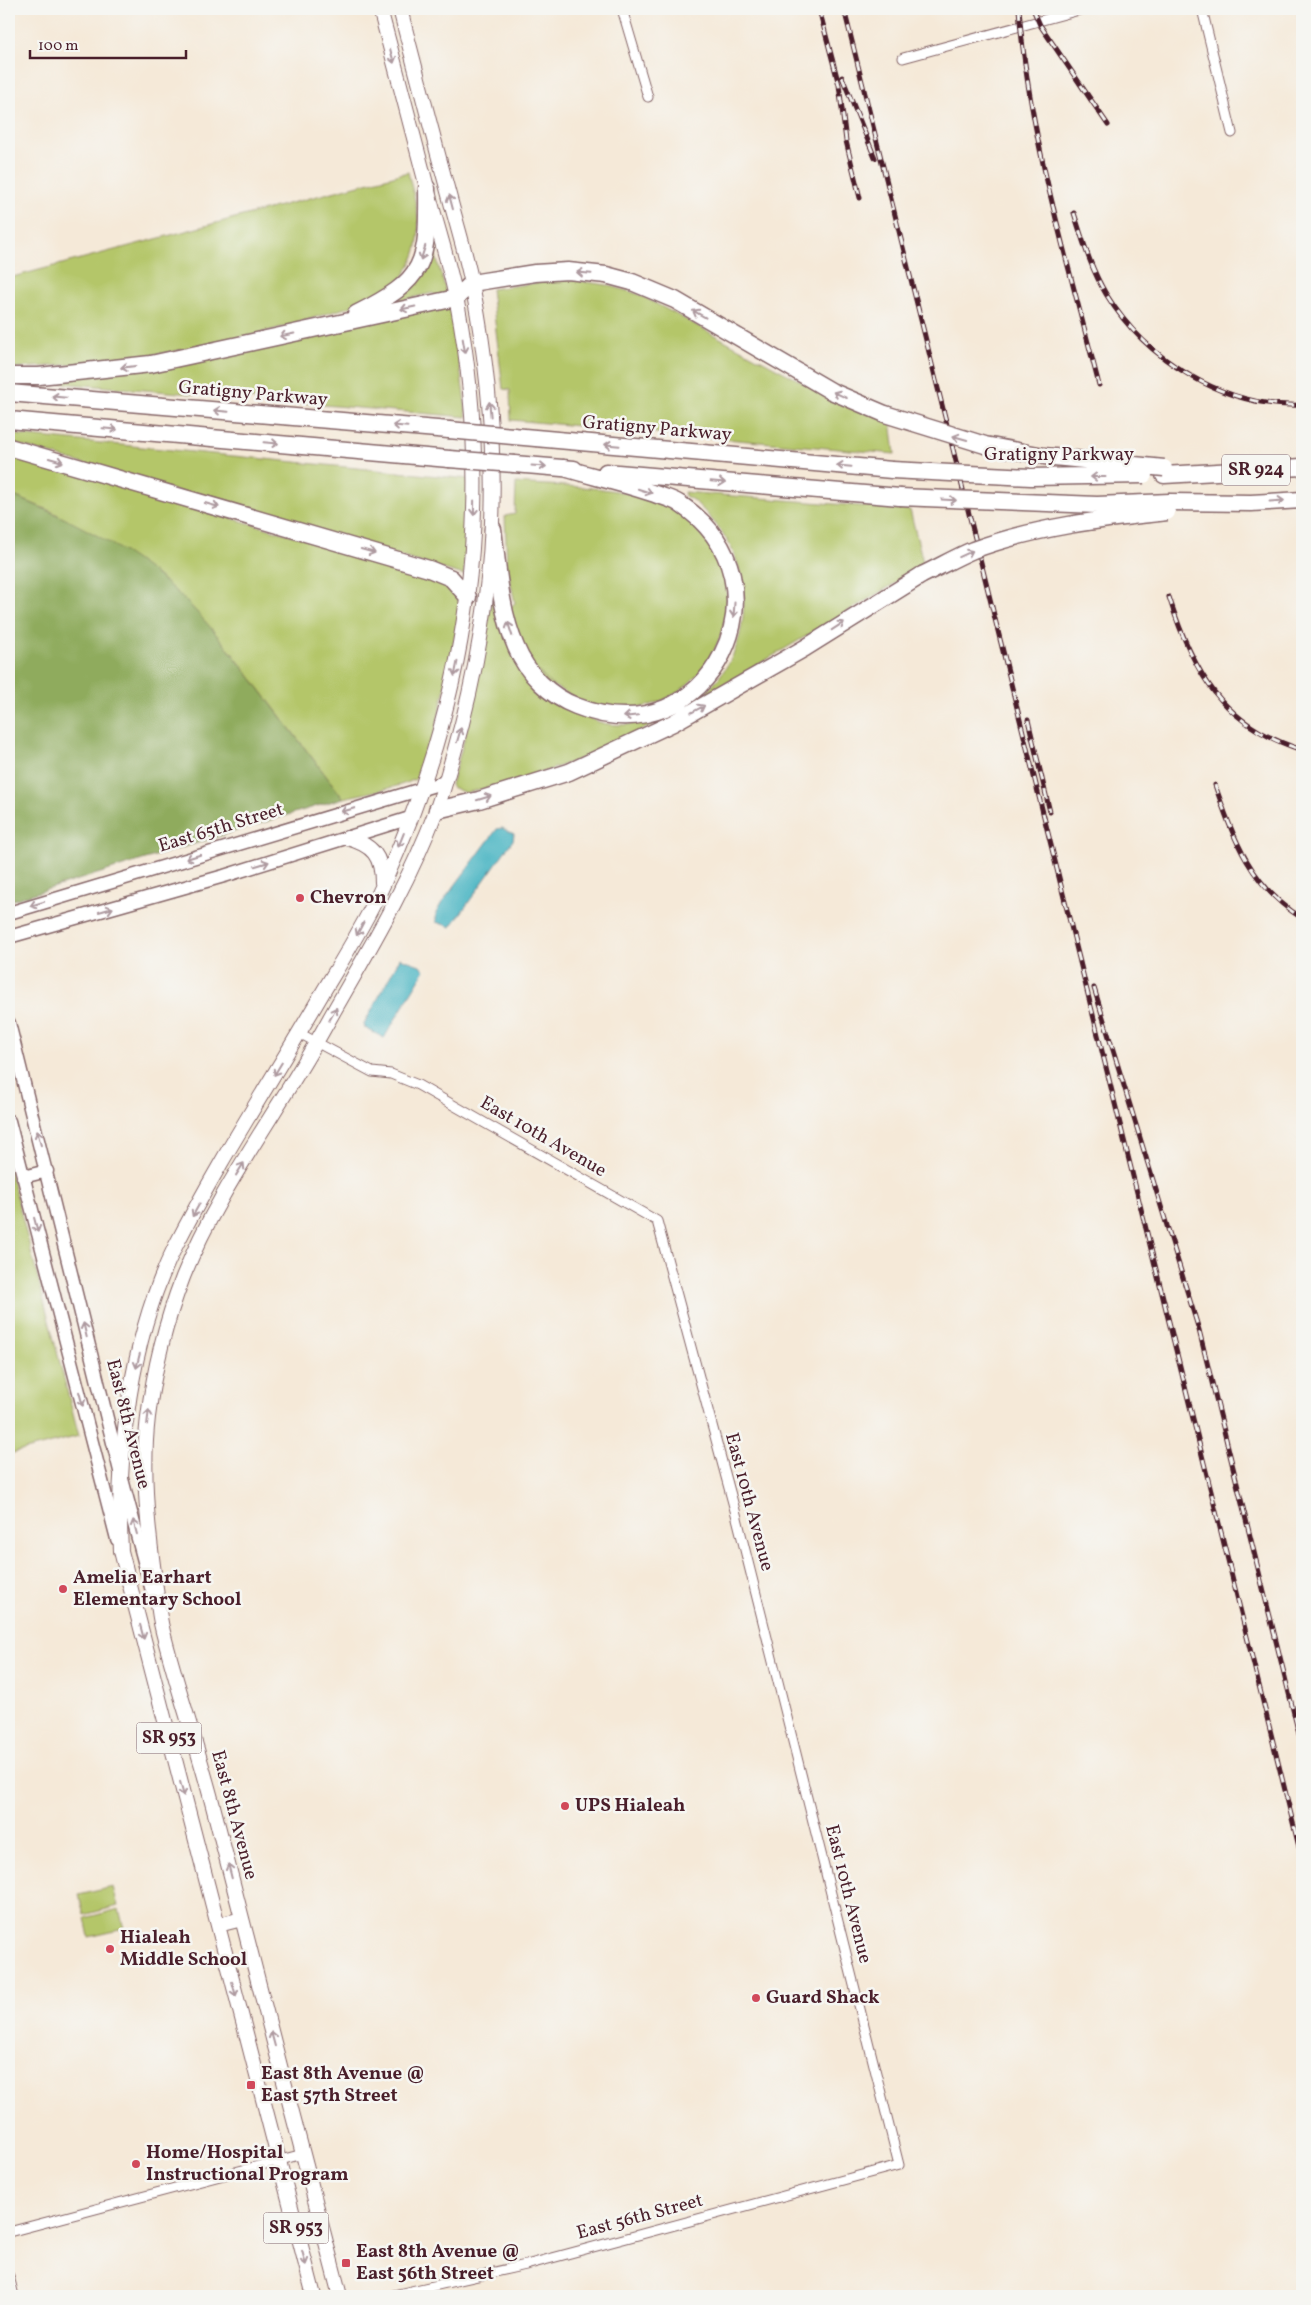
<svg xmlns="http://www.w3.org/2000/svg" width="1311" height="2305" font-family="Vollkorn,serif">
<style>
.green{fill:#b4c669;stroke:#7f724a}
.forest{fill:#8fab5d;stroke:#6c6544}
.water{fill:#47b4c2;stroke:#486a76}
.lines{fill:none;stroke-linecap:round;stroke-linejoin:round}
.street-casing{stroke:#866668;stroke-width:11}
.secondary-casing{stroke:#866668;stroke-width:15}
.primary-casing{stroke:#866668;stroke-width:16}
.highway-casing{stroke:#866668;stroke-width:19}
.street{stroke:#fff;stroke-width:9}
.secondary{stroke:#fff;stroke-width:12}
.primary{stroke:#fff;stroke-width:14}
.highway{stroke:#fff;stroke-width:16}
.rail-casing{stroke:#4a1f2b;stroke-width:5}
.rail{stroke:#f6f6f2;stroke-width:3;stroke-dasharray:9;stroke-linecap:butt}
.highway-bridge-casing{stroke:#866668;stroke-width:19;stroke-linecap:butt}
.highway-bridge{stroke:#fff;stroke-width:16}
.oneway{stroke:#ae9aa0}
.poi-dot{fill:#d1495b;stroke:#f6f6f2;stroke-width:2}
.labels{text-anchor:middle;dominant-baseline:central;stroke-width:5;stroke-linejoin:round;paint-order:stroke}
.shield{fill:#f6f6f2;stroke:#7e6067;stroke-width:1}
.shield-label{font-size:18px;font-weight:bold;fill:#4a1f2b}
.street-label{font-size:19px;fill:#4a1f2b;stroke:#f6f6f2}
.poi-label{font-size:19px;font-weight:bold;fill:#4a1f2b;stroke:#f6f6f2;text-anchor:start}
</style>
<rect width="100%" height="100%" fill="#f6f6f2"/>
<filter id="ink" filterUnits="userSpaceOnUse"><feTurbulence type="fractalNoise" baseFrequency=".02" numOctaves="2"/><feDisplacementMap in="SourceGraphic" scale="10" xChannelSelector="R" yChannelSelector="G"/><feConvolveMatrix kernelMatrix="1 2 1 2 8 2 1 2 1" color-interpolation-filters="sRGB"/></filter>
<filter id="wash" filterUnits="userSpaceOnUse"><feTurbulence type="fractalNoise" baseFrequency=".0096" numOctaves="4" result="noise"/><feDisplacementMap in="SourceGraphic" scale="20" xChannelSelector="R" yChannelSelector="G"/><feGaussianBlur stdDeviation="1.12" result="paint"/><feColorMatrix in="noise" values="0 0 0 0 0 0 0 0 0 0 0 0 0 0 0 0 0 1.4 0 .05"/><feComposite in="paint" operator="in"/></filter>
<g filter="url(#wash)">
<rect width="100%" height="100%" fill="#f5e9d8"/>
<!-- green -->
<path class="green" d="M 408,172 C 416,206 427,234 409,267 C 406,271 404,276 401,280 C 381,299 355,305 329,313 C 229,346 114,365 9,368 L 9,278 Z
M 432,243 L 446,291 L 444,294 L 435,296 L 433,293 L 398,301 L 407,292 Z
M 566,279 L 607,285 L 638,294 L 819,391 L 891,420 L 895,454 L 511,420 L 510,390 L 503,389 L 491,289 Z
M 437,307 L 449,309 L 452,312 L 467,417 L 48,382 Z
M 9,434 L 469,479 L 464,575 L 9,442 Z
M 9,455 L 442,578 L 460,600 L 460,608 C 455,635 433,765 417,778 C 404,787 360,794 343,798 L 232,653 L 189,604 L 157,575 L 53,512 L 9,494 Z
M 516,483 C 563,487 617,485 661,503 C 685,513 706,535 716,558 C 719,565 725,574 726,582 C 736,673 648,742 566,693 C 560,689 552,686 547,681 C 526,662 517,634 509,608 L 515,603 L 507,566 L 505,516 L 515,514 Z
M 684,492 L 910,510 L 924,566 L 702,698 C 712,686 722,675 730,661 C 753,616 747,558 713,521 C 705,512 696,500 685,496 Z
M 493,591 C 498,606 501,625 508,639 C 513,650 528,661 537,670 C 575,710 589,735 650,721 L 652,725 L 590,755 L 527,778 L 465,793 L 452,787 L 451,784 C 472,721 482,657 493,591 Z
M 9,1167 L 79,1436 L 9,1454 Z
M 113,1887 L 118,1906 L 84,1915 L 79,1895 Z
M 119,1909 L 124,1929 L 89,1937 L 85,1918 Z"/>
<!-- forest -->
<path class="forest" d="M 9,494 C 61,515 110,539 155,574 C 195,604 225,645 255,683 C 284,722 314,760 343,798 L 13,900 L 9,895 Z"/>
<!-- water -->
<path class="water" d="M 502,828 L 514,834 L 513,840 L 451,927 L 436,922 L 436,913 L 441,904 L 497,829 Z
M 400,958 L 420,965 L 425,970 L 384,1038 L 365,1028 L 364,1024 Z"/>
</g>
<g filter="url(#ink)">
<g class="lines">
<defs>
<path id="street" d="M 622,9 L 648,97
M 1202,9 L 1232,133
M 903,58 L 1083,9
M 299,1033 L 372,1072 L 391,1074 L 418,1085 L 657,1221 L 736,1514 L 899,2165 L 526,2265 L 389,2296
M 9,2232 L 303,2154
M 9,2276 L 14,2296"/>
<path id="secondary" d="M 9,913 L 445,782
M 9,937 L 224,876 L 410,818
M 9,1023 L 122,1479 L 152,1591
M 9,1121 L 117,1539
M 23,1177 L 47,1171"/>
<path id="primary" d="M 347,838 C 373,845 382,856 382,883
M 218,1925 L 242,1919
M 314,2296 L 121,1551 C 116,1454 131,1335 175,1247 C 219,1160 274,1077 323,992 C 344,957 366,922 383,885 C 469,696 496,506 457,302 C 450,267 439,233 430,199 C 413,135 397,72 380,9
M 340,2296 C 297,2133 255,1969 213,1806 C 198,1748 178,1691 163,1632 C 158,1613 157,1593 154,1573 C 147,1521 142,1468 148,1417 C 154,1369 166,1321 183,1277 C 219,1187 280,1109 326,1025 C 365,956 408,886 436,811 C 443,792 448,773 454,753 C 499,596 504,449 473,289 C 467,257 457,226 449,195 C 432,133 416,71 400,9"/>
<path id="highway" d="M 356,314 C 426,279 428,264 427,188
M 9,376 L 39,376 L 151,364 L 456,298 L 472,283 L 484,281 L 535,273 L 568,271 L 606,275 L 632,282 L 675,300 L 831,391 L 885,414
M 9,393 L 449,430
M 9,420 L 449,459
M 513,436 L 892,470
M 9,447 L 429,569 L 451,578 L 468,597
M 514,464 L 574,469
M 606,472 L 900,497
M 1164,475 L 1302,467
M 1170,502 L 1251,503 L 1302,500
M 493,529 C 498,568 500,610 516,647 C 527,674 550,696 576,706 C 710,760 797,581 680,504 C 673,499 663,497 655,494 C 626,484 595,477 564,468
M 437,810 L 479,800 L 569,772 L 673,723 L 805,648 L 922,575"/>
</defs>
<!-- street casing -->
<use href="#street" class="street-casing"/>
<!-- secondary casing -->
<use href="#secondary" class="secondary-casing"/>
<!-- primary casing -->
<use href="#primary" class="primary-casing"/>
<!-- highway casing -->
<use href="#highway" class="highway-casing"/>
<!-- street -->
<use href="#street" class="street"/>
<!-- secondary -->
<use href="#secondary" class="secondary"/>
<!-- primary -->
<use href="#primary" class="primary"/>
<!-- highway -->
<use href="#highway" class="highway"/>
<defs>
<path id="rail" d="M 819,9 L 839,85 L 846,141 L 860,198
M 844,9 L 1302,1859
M 1019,9 C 1029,137 1068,262 1099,385
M 1033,9 L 1040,25 L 1108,125
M 842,77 L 875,158
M 1074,213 C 1083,241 1091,269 1106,294 C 1146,360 1224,408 1302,405
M 1169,597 C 1193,672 1222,725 1302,750
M 1028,720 L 1050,812
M 1215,785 C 1234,839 1250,886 1302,918
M 1094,988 L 1199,1330 L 1302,1746"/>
</defs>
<!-- rail casing -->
<use href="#rail" class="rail-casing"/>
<!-- rail -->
<use href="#rail" class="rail"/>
<defs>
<path id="highway-bridge" d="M 885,414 L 985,445 L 1044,456 L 1164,468
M 449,430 L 513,436
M 449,459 L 514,464
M 892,470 L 1031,477 L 1144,475
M 900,497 L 1097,505 L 1170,502
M 922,575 C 939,567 956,557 973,550 C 1035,527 1102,519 1167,512"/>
</defs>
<!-- highway-bridge casing -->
<use href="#highway-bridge" class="highway-bridge-casing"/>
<!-- highway-bridge -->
<use href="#highway-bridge" class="highway-bridge"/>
</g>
<!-- one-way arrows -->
<defs><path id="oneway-shaft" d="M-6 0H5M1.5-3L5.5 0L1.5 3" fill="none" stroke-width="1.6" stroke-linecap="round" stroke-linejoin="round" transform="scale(1.25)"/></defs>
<g class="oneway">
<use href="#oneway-shaft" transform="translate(392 56) rotate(75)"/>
<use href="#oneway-shaft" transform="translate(451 202) rotate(-105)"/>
<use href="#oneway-shaft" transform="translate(423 253) rotate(108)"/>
<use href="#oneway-shaft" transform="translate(584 273) rotate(-175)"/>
<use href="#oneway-shaft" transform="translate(408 308) rotate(168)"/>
<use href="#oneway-shaft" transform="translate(699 314) rotate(-151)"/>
<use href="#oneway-shaft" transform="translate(287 335) rotate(168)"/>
<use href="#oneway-shaft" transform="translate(464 346) rotate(80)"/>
<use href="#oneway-shaft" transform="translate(128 367) rotate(173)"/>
<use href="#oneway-shaft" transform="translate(840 395) rotate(-156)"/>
<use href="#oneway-shaft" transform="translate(59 397) rotate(-175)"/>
<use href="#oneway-shaft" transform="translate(490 409) rotate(-95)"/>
<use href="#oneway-shaft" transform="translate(221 411) rotate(-175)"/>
<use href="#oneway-shaft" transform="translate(400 426) rotate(-175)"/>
<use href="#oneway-shaft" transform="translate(110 429) rotate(5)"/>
<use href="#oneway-shaft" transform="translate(960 438) rotate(-164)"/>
<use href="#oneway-shaft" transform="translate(271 443) rotate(5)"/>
<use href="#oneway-shaft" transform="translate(612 445) rotate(-175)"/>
<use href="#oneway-shaft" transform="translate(56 460) rotate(16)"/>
<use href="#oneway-shaft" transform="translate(539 466) rotate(4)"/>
<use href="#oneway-shaft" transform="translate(844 466) rotate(-175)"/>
<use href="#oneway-shaft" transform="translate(1098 477) rotate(180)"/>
<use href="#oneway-shaft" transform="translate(718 482) rotate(5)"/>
<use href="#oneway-shaft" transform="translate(645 491) rotate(18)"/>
<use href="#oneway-shaft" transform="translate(949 500) rotate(3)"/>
<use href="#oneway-shaft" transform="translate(1277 501) rotate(-4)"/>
<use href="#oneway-shaft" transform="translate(212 505) rotate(16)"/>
<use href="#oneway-shaft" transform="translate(474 508) rotate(91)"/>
<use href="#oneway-shaft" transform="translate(368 551) rotate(16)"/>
<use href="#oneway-shaft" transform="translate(966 554) rotate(-25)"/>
<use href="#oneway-shaft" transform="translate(734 610) rotate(94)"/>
<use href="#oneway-shaft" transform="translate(838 626) rotate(-33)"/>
<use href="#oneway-shaft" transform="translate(510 629) rotate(-108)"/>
<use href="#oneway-shaft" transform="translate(456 669) rotate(101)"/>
<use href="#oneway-shaft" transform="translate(698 709) rotate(-28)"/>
<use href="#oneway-shaft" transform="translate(631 716) rotate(174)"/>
<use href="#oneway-shaft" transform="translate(459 735) rotate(-74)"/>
<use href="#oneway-shaft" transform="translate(484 798) rotate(-17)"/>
<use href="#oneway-shaft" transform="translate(348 810) rotate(164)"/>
<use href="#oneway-shaft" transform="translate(401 840) rotate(112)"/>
<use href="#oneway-shaft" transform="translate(193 857) rotate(163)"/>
<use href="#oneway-shaft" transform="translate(262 864) rotate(-17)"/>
<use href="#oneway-shaft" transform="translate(37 904) rotate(163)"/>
<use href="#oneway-shaft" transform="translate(106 910) rotate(-16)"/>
<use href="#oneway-shaft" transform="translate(360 929) rotate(118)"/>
<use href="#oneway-shaft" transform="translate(333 1014) rotate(-61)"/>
<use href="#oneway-shaft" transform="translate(278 1069) rotate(121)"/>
<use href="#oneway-shaft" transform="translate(39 1138) rotate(-105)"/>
<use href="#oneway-shaft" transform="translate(240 1169) rotate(-58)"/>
<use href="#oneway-shaft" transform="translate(196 1210) rotate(119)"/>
<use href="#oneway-shaft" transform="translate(36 1225) rotate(75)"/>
<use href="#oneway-shaft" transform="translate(85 1330) rotate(-103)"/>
<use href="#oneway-shaft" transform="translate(138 1361) rotate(104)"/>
<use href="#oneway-shaft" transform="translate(81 1399) rotate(75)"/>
<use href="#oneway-shaft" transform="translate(148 1417) rotate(-83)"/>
<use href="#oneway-shaft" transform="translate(135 1527) rotate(-105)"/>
<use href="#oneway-shaft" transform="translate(142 1632) rotate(75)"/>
<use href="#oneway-shaft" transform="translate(182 1789) rotate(75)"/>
<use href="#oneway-shaft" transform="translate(230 1871) rotate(-104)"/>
<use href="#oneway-shaft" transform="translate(234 1989) rotate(75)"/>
<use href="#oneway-shaft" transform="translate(273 2039) rotate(-105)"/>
<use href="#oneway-shaft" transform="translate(304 2258) rotate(75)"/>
</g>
</g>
<!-- markers -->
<g class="poi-dot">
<circle cx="300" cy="898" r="5"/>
<circle cx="63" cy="1589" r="5"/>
<circle cx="565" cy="1806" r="5"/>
<circle cx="110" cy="1949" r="5"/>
<circle cx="756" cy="1998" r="5"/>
<rect x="246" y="2080" width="10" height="10" rx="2.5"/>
<circle cx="136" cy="2164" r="5"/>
<rect x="341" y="2258" width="10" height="10" rx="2.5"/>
</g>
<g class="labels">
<!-- shield labels -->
<g class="shield">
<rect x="1222" y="454.5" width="68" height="31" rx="4"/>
<rect x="136.5" y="1722.5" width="65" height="31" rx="4"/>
<rect x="263.5" y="2212.5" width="65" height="31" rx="4"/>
</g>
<g class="shield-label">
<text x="1256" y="470">SR 924</text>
<text x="169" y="1738">SR 953</text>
<text x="296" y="2228">SR 953</text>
</g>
<!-- street labels -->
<g class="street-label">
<text transform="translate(253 394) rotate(5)">Gratigny Parkway</text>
<text transform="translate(657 429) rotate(5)">Gratigny Parkway</text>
<text x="1059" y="455">Gratigny Parkway</text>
<text transform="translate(221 828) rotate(-17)">East 65th Street</text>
<text transform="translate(543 1137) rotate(30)">East 10th Avenue</text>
<text transform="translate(128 1424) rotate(76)">East 8th Avenue</text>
<text transform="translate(749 1502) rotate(75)">East 10th Avenue</text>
<text transform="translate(234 1815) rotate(75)">East 8th Avenue</text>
<text transform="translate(848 1894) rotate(76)">East 10th Avenue</text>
<text transform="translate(640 2217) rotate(-15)">East 56th Street</text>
</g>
<!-- poi labels -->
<g class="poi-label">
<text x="310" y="898">Chevron</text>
<text x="73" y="1578">Amelia Earhart<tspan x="73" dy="22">Elementary School</tspan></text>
<text x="575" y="1806">UPS Hialeah</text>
<text x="120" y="1938">Hialeah<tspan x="120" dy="22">Middle School</tspan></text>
<text x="766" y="1998">Guard Shack</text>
<text x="261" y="2074">East 8th Avenue @<tspan x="261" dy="22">East 57th Street</tspan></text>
<text x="146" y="2153">Home/Hospital<tspan x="146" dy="22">Instructional Program</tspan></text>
<text x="356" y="2252">East 8th Avenue @<tspan x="356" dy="22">East 56th Street</tspan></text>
</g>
</g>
<!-- margin -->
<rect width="1311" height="2305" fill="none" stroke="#f6f6f2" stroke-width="30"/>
<!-- scale -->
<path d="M30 50v8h156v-8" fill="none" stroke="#4a1f2b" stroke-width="2.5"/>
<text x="38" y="50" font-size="15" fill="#4a1f2b" stroke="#f6f6f2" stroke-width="4" paint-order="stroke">100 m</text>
</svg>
